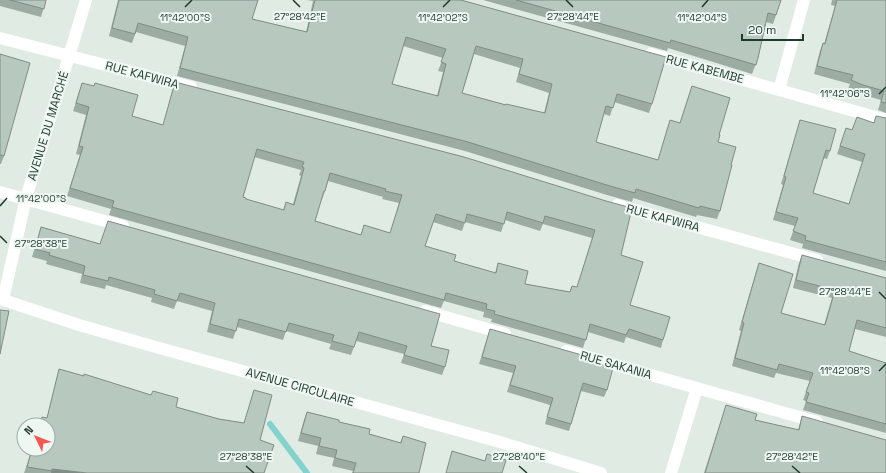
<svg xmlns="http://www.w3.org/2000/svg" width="886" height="473" font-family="'Space Grotesk',sans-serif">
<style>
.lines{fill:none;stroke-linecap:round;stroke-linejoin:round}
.stream{stroke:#84d2ce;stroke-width:6}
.minor{stroke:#fff;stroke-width:12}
.wall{fill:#9daca3;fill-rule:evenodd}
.shaded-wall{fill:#808c85}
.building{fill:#b7c8be;stroke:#808c85;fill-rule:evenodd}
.ticks{fill:none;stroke:#1f3b2e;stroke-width:1.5}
.labels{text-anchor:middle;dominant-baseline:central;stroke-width:4;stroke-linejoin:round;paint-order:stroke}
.street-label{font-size:12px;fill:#1f3b2e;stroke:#eff7f2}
.ticks-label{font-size:10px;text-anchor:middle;fill:#1f3b2e;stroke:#eff7f2;stroke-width:4;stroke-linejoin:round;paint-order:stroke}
</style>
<rect width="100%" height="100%" fill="#dfebe3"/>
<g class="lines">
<!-- stream -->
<path class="stream" d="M 270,424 L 307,473"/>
<!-- minor -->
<path class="minor" d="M 0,38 L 191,87
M 651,54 L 886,120
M 779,90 L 804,0
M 0,192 L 123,226
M 617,205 L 817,260
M 0,299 L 79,325 L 152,346 L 500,442 L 601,473
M 3,300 L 26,198 L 86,0
M 425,311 L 505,334
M 566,351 L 817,422
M 671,473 L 697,388"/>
</g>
<!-- wall -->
<path class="wall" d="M 0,0 L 46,0 L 41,17 L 0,6 Z
M 118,0 L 258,0 L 252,19 L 306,32 L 313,1 L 307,0 L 461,0 L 652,104 L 649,113 L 614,102 L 610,116 L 604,114 L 596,142 L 658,160 L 670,120 L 680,123 L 692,86 L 719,135 L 718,142 L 731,165 L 720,211 L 717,219 L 697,215 L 696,217 L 633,198 L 632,202 L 607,195 L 465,151 L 177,76 L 185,46 L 136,32 L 132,43 L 109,36 ZM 403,46 L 443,58 L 438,71 L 443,72 L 437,96 L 392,84 ZM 474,54 L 520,68 L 516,82 L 549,93 L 544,113 L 506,105 L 462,93 Z
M 483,0 L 781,0 L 773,24 L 766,22 L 758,58 L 752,74 L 668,48 L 667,51 Z
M 832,0 L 886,0 L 886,113 L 878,110 L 881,100 L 860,94 L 848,89 L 850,84 L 814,74 L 820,51 L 823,43 L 824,44 L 835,6 L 831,5 Z
M 0,54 L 4,156 L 1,164 L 0,164 Z
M 175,82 L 606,201 L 621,255 L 630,305 L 663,340 L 661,348 L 626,337 L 624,343 L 588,332 L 583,348 L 491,322 L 492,319 L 483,317 L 484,312 L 444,301 L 441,308 L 109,215 L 111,209 L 67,196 L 80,155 L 76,154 L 86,115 L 73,111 L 82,83 L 132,116 L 163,125 ZM 254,157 L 301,170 L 299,175 L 301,176 L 293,204 L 286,202 L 283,210 L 246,199 L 243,197 ZM 328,181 L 383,197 L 382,199 L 399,203 L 390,233 L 364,225 L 361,235 L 315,221 L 321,199 L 322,199 L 325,191 ZM 505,220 L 540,231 L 543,224 L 592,238 L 577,287 L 572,286 L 570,292 L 525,284 L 498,263 L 495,273 L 454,261 L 425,246 L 433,222 L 462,231 L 465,222 L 501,232 Z
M 886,118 L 886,271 L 802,248 L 803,244 L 790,240 L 795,226 L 773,220 L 783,185 L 781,184 L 800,120 L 830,151 L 827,159 L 823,158 L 813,193 L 849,204 L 862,162 L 837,154 L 846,128 L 852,130 Z
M 108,221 L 431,346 L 445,367 L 442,375 L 401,363 L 404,354 L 356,341 L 351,355 L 329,349 L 331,344 L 286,331 L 283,340 L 237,327 L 233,339 L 207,332 L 212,311 L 177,301 L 174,309 L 151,302 L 152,298 L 106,285 L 105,289 L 80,283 L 82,274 L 46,264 L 47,261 L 32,257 L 41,227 L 100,244 Z
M 802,255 L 886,278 L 886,337 L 855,329 L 849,351 L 886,363 L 886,433 L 803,410 L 806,401 L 803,400 L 810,381 L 776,373 L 774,378 L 732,366 L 741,331 L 739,330 L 756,272 L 759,263 L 781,313 L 824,325 L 832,298 L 793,288 L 799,263 Z
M 490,329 L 581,358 L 607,390 L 604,397 L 581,391 L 569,431 L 545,424 L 550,405 L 507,392 L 513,373 L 479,364 Z
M 59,369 L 176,407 L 219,419 L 244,423 L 254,390 L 260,440 L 264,473 L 24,473 L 32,449 L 48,449 L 48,425 L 39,425 L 42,417 L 47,418 L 57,377 Z
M 726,405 L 755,420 L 798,430 L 802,416 L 886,473 L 704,473 Z
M 307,412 L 339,422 L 369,434 L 400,443 L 403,436 L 419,473 L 352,473 L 353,471 L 332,466 L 334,458 L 316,454 L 318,446 L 298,441 L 304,420 Z"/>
<!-- shaded-wall -->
<path class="shaded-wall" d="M 52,469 L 87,473 L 51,473 Z"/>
<!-- building -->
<path class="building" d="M 10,0 L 46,0 L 44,9 Z
M 119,0 L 258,0 L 252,19 L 307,32 L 315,0 L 461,0 L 666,57 L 652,104 L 617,94 L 613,108 L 606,106 L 596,142 L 658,160 L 670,120 L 680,123 L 692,86 L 730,98 L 719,135 L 720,135 L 718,142 L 736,147 L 731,165 L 732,165 L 720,211 L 700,206 L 699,208 L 636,189 L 635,193 L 610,186 L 468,142 L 180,68 L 188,37 L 138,23 L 135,34 L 112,28 ZM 406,37 L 446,49 L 441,62 L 446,64 L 438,96 L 392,84 ZM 476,46 L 523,59 L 519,74 L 552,84 L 545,113 L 506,104 L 506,105 L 462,93 Z
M 516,0 L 781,0 L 776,15 L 768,13 L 758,58 L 756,65 L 671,40 L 670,43 Z
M 837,0 L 886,0 L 886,103 L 881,102 L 884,91 L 863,85 L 851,80 L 853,75 L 817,66 L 823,43 L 825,44 Z
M 0,54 L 30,63 L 4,156 L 0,155 Z
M 175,82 L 464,157 L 606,201 L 632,208 L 621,255 L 643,262 L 630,305 L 670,317 L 663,340 L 629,329 L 626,335 L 590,324 L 586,340 L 494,314 L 495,311 L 486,309 L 487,304 L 446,293 L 444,300 L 112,207 L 114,201 L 70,188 L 83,147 L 79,146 L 89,107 L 76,103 L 82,83 L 94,86 L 95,83 L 138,95 L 132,116 L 163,125 ZM 257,149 L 304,162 L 302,167 L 304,168 L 294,205 L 286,202 L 284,210 L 246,199 L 246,198 L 243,197 ZM 330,173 L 386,189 L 385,191 L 402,195 L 390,233 L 364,225 L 361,235 L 315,221 L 324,191 L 325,191 ZM 507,212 L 543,223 L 545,216 L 595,230 L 577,287 L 572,286 L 570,292 L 525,284 L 528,271 L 498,263 L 496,273 L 454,261 L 456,255 L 425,246 L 436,214 L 465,223 L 467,214 L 504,224 Z
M 876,116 L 886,118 L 886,262 L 805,240 L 806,236 L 793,231 L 798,218 L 776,212 L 786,177 L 784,176 L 800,120 L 836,129 L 830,151 L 826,150 L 813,193 L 849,204 L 865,154 L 840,146 L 846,128 L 852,130 L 857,117 L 874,123 Z
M 108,221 L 440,314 L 431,346 L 449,350 L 445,367 L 404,355 L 407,346 L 359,332 L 354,347 L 332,341 L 334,335 L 289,323 L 286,332 L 239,319 L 236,331 L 210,324 L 215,303 L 180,293 L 177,301 L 154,294 L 155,290 L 109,277 L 108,281 L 83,275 L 85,266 L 49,255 L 50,253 L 35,249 L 41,227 L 100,244 Z
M 802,255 L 886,278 L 886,328 L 857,320 L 849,351 L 886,363 L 886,424 L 806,402 L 809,393 L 806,392 L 813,373 L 779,364 L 777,370 L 735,358 L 744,323 L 742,322 L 759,263 L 793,274 L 781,313 L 825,325 L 835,290 L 796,280 Z
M 0,310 L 9,311 L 0,354 Z
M 490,329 L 582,355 L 581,358 L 613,368 L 607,390 L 583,383 L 571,424 L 547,417 L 553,398 L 510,385 L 516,366 L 482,357 Z
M 59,369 L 84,376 L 84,374 L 151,395 L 153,391 L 178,398 L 176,407 L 219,419 L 244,423 L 254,390 L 272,395 L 260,440 L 274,445 L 264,473 L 87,473 L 52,469 L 52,471 L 27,467 L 32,449 L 48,449 L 48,425 L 40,425 L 42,417 L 47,418 Z
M 726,405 L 757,414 L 755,420 L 799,430 L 802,416 L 886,440 L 886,473 L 705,473 Z
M 307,412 L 339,420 L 339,422 L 370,429 L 369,434 L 401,443 L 403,436 L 426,443 L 419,473 L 353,473 L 356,463 L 335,458 L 337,450 L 319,446 L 321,438 L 301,433 Z
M 452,451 L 485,461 L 487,454 L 506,460 L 502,473 L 446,473 Z"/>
<!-- ticks -->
<path class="ticks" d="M 293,0 L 300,7M 566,0 L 573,7M 185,7 L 192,0M 443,7 L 450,0M 702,7 L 708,0M 879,94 L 886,87M 0,206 L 7,198M 0,236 L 7,243M 879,292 L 886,299M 879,371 L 886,364M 246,466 L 254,473M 519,466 L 527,473M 792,466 L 800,473"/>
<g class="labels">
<!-- street labels -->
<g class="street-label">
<text transform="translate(705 69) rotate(15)">RUE KABEMBE</text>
<text transform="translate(142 75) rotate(15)">RUE KAFWIRA</text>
<text transform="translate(48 126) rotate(-73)">AVENUE DU MARCHÉ</text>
<text transform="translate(663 218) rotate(15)">RUE KAFWIRA</text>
<text transform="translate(616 365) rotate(16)">RUE SAKANIA</text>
<text transform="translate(300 387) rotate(16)">AVENUE CIRCULAIRE</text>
</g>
</g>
<g class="ticks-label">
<text x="300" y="20">27°28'42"E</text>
<text x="573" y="20">27°28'44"E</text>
<text x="185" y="21">11°42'00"S</text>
<text x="443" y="21">11°42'02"S</text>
<text x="702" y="21">11°42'04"S</text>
<text x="845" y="97">11°42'06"S</text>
<text x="41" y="202">11°42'00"S</text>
<text x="41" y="247">27°28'38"E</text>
<text x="845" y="295">27°28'44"E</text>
<text x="845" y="374">11°42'08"S</text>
<text x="246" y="460">27°28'38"E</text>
<text x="519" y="460">27°28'40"E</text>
<text x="792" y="460">27°28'42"E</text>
</g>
<!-- north arrow -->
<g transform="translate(36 437) rotate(313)"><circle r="19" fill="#eff7f2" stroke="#9caca4"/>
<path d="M0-3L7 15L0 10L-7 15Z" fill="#f65851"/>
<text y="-6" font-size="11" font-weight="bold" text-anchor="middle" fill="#1f3b2e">N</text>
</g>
<!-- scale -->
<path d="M742 34v6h61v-6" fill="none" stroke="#1f3b2e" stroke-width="2"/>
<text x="748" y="34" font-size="12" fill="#1f3b2e" stroke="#eff7f2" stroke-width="3" paint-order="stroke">20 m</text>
</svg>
